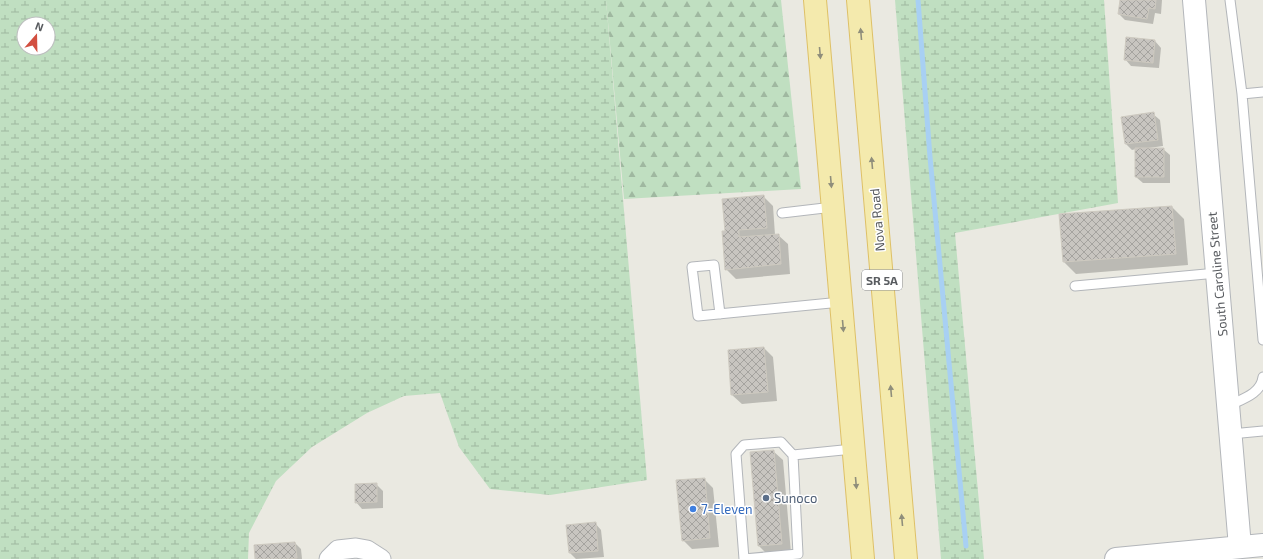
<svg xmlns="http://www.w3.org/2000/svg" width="1263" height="559" font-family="'Exo 2',sans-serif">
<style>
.forest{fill:url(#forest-firs)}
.wetland{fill:url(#wetland-marsh);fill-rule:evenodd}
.shadow{fill:#0003}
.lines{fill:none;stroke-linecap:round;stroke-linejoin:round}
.stream{stroke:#a8d0f3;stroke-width:5}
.building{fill:url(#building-cross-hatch);stroke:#cecac0}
.service-casing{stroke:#b3b6ba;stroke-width:11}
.minor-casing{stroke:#b3b6ba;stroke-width:21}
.tertiary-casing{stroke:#b3b6ba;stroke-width:24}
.primary-casing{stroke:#dec066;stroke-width:24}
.service{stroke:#fff;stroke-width:9}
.minor{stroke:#fff;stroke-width:19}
.tertiary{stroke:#fff;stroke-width:22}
.primary{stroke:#f4eaad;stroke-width:22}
.oneway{fill:#8f8e7b}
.service-dot{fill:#5c6f8a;stroke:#fff;stroke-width:1.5}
.shop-dot{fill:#3f7fe0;stroke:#fff;stroke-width:1.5}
.labels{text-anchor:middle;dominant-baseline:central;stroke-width:3;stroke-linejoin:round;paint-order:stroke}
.shield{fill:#fff;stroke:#8b8d90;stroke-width:1}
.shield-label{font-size:12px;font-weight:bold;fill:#595c60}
.street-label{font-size:13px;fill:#595c60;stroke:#fff}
.service-label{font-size:13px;fill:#4e5e75;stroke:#fff;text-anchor:start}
.shop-label{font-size:13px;fill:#366cbe;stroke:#fff;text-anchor:start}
</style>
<defs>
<pattern id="forest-firs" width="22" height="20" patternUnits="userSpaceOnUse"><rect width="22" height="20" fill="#c0dfc1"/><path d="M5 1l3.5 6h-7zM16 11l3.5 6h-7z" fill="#9fb8a0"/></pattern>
<pattern id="wetland-marsh" width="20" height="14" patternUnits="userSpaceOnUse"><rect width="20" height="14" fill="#c0dfc1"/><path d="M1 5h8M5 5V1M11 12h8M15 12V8" fill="none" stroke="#9fb8a0"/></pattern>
<pattern id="building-cross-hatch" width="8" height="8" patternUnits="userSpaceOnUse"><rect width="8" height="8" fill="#c8c5c0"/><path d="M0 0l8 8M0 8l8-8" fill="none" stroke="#a5a39f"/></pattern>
</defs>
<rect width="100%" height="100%" fill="#eae9e1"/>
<!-- forest -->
<path class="forest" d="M 606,0 L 781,0 L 801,189 L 624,199 Z"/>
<!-- wetland -->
<path class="wetland" d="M 0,0 L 606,0 L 647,480 L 550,495 L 490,489 L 459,447 L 440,393 L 404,396 L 367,413 L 312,447 L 276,481 L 249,533 L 248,559 L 0,559 ZM 24,24 L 48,24 L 48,48 L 24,48 Z
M 895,0 L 1104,0 L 1118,203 L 955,233 L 984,559 L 941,559 Z"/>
<!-- shadow -->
<path class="shadow" d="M 1121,0 L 1162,0 L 1161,14 L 1155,13 L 1153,24 L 1125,20 L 1119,14 Z
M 1155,41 L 1161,48 L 1159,68 L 1131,66 L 1125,59 Z
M 1153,114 L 1160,120 L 1163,146 L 1149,148 L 1149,149 L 1163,149 L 1170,155 L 1170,183 L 1143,183 L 1136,177 L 1136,149 L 1132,150 L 1126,144 Z
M 763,196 L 773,206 L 775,235 L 778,235 L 788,244 L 790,274 L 736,279 L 726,269 L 726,232 Z
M 1172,207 L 1184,219 L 1188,265 L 1076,274 L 1064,262 Z
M 764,348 L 773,357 L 777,401 L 742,404 L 732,395 Z
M 773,451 L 783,460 L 791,553 L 768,555 L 759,546 Z
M 704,479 L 713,488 L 719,547 L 692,549 L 683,540 Z
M 376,484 L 383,491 L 383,508 L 362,509 L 356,502 Z
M 595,523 L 601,530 L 604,557 L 576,559 L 570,553 L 568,526 Z
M 295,543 L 301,549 L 302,559 L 256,559 Z"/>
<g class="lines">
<!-- stream -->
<path class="stream" d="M 918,0 L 930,157 L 966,546"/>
</g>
<!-- building -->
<path class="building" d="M 1120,0 L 1156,0 L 1155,9 L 1149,8 L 1147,19 L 1118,14 Z
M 1126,37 L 1155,40 L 1153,63 L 1124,60 Z
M 1154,112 L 1158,140 L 1125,144 L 1121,117 Z
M 1135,148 L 1164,148 L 1164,177 L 1135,177 Z
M 764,195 L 767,228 L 739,230 L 739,237 L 779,234 L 781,264 L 725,270 L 722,231 L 725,231 L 722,199 Z
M 1172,206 L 1176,254 L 1063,262 L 1059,214 Z
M 764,347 L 768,392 L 731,395 L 728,350 Z
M 774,450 L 782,544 L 758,546 L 750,452 Z
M 705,478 L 710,538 L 682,541 L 676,480 Z
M 377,483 L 377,502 L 355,503 L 355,484 Z
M 596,522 L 598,551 L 569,553 L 566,525 Z
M 295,542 L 297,558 L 289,559 L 255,559 L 254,545 Z"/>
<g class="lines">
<defs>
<path id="service" d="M 1230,0 L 1242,94 L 1263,340
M 1242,94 L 1263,92
M 782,213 L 833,207
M 1075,286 L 1217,273
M 720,314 L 714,265 L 692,267 L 698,316 L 841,302
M 1228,406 C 1242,399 1261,394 1263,377
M 1231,434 L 1263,431
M 744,559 L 736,454 L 744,445 L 781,442 L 793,455 L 853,449
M 744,559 L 798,554 L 793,455"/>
<path id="minor" d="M 329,559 L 338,550 L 356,548 L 367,550 L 381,559"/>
<path id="tertiary" d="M 1194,0 L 1240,547
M 1116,559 L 1263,545"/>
<path id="primary" d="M 815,0 L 863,559
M 858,0 L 906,559"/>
</defs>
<!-- service casing -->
<use href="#service" class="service-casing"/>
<!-- minor casing -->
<use href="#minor" class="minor-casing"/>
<!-- tertiary casing -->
<use href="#tertiary" class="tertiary-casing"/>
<!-- primary casing -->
<use href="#primary" class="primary-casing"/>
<!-- service -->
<use href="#service" class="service"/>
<!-- minor -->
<use href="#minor" class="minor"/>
<!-- tertiary -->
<use href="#tertiary" class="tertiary"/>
<!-- primary -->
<use href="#primary" class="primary"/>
</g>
<!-- one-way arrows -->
<defs><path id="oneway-solid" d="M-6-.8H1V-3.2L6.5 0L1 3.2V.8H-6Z"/></defs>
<g class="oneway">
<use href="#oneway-solid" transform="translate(861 34) rotate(-95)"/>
<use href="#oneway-solid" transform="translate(820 53) rotate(85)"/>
<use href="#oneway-solid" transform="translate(872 163) rotate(-95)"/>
<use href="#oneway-solid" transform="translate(831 182) rotate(85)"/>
<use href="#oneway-solid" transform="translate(843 326) rotate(85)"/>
<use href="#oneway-solid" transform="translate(891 391) rotate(-95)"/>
<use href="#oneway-solid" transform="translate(856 483) rotate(85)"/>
<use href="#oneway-solid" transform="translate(902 520) rotate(-95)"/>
</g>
<!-- markers -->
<circle class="service-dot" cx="766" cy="498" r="4"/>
<circle class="shop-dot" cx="693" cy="509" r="4"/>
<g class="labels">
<!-- shield labels -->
<rect class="shield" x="862" y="270" width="40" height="20" rx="3"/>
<g class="shield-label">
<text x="882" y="280">SR 5A</text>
</g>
<!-- street labels -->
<g class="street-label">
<text transform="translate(877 220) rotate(-95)">Nova Road</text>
<text transform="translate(1217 274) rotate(-95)">South Caroline Street</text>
</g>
<!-- service labels -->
<g class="service-label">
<text x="774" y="498">Sunoco</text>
</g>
<!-- shop labels -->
<g class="shop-label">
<text x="701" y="509">7-Eleven</text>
</g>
</g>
<!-- north arrow -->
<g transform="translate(36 36) rotate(20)"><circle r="19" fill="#ffffff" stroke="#bdbebf"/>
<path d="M0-3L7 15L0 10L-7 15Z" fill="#d24f40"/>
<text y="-6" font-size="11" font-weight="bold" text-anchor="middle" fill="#595c60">N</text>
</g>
</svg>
